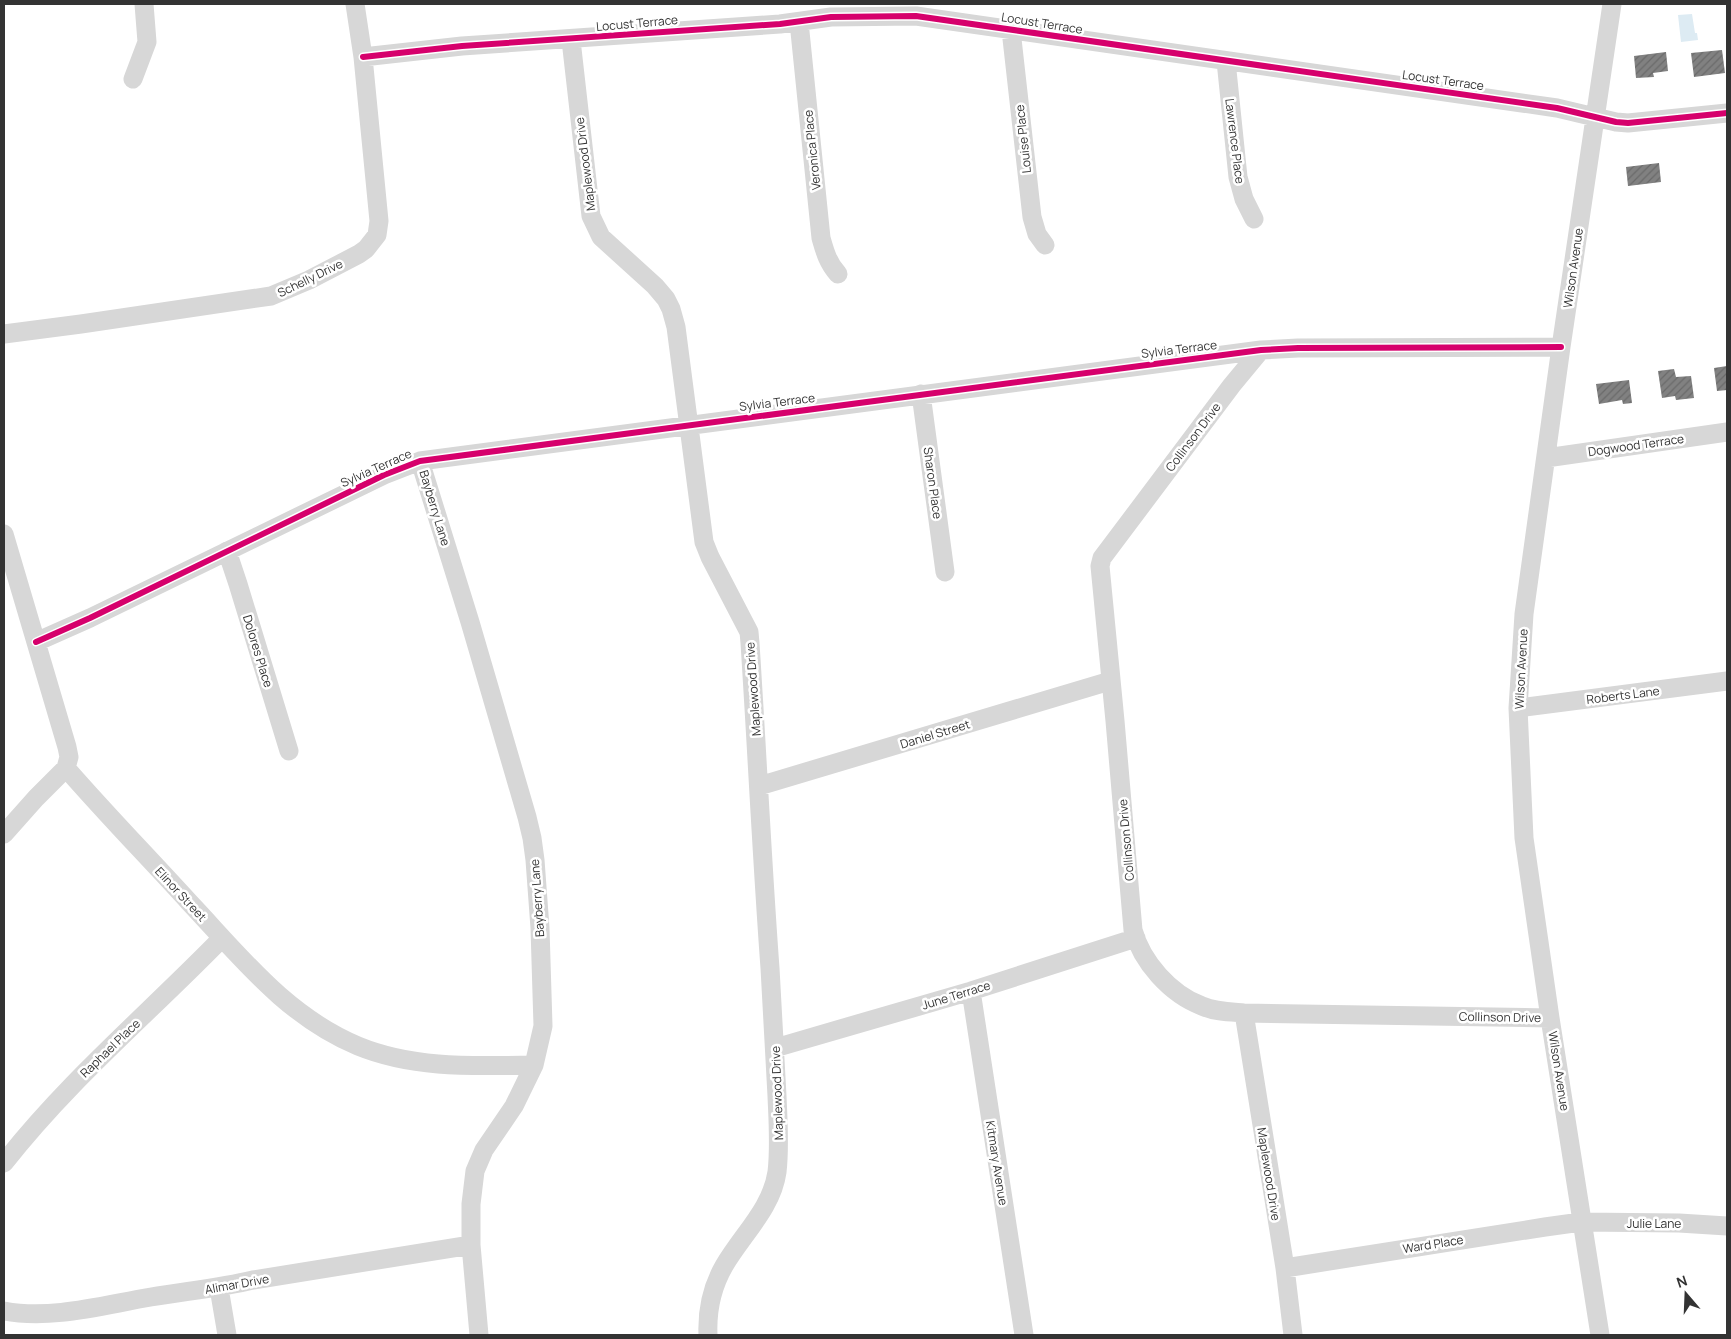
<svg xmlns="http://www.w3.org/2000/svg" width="1731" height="1339" font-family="Manrope,sans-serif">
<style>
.water{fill:#ddebf3}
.building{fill:url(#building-hatch)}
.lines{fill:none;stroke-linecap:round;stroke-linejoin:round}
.minor{stroke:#d7d7d7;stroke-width:19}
.cycleway-casing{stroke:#fff;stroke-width:9}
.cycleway{stroke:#d6006c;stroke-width:6}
.labels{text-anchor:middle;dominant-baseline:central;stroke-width:5;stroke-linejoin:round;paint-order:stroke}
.street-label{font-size:12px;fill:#333;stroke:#fff}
</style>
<defs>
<pattern id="building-hatch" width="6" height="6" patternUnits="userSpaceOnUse" patternTransform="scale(1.25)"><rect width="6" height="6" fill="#818181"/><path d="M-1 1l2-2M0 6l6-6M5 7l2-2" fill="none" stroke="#6a6a6a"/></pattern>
</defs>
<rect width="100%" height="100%" fill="#fff"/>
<!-- water -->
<path class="water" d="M 1692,14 L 1695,33 L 1697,33 L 1698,40 L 1681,42 L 1678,15 Z"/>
<!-- building -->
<path class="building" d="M 1722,50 L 1725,73 L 1694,77 L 1691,53 Z
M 1666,52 L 1668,71 L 1653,73 L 1654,77 L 1636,78 L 1634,56 Z
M 1659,163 L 1661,182 L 1628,186 L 1626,167 Z
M 1727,366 L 1727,390 L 1717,391 L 1714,368 Z
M 1674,369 L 1676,377 L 1691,376 L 1694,398 L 1676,400 L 1675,396 L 1662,398 L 1658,371 Z
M 1629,380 L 1632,403 L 1623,404 L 1622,400 L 1599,404 L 1596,384 Z"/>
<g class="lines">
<!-- minor -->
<path class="minor" d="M 799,22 L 821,238 C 825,252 828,263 838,274
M 1011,30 L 1032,217 L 1037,234 L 1045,245
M 571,40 L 591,216 L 601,237 L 655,286 L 666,299 L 671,309 L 676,327 L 704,542 L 710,557 L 749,632 L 750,643 C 757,751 762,860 770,968 C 772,1011 775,1053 777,1096 C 778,1121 780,1147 777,1172 C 772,1208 742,1235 724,1266 C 712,1287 707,1312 708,1335
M 363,57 L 462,46 L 780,24 L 831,17 L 916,16 L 1557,108 L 1616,122 L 1628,123 L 1727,113
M 1226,61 L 1238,177 L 1244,199 L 1254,219
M 133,79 L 147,42 L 144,4
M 4,334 L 81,324 L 271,296 L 309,280 L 359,254 L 366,249 L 377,235 L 379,221 L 363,57 L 355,4
M 1261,350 L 1232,385 L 1102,558 L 1100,566 L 1115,721 L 1133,930 C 1142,962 1170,994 1202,1006 C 1215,1012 1230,1012 1244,1013 L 1550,1018
M 921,394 L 945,572
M 1546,458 L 1727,432
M 420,461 L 470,622 L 527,817 L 532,838 L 535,860 L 540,928 L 543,1026 L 534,1065 L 514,1106 L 484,1150 L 475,1171 L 471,1204 L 471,1245 L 479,1335
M 4,534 L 67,747 L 69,757 L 66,768
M 227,551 L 238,584 L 289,751
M 36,642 L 90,618 L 384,475 L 420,461 L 1261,350 L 1298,348 L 1561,347
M 1518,708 L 1727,681
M 66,768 C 106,814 148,857 189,902 C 241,957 286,1016 358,1046 C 414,1069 474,1066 534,1065
M 759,786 L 1110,681
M 4,834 L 36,798 L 66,768
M 971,991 L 1024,1335
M 1244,1013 L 1285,1268 L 1293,1335
M 775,1048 L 971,991 L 1136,938
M 4,1163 C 68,1081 149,1013 222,938
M 1285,1268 L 1545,1227 L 1581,1222 L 1679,1223 L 1727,1226
M 219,1288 L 227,1335
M 4,1311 C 52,1320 103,1305 151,1297 C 186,1291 220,1288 253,1280 L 471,1245
M 1600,1335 L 1550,1018 L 1524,838 L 1518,708 L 1524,614 L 1561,347 L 1612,4"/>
<defs>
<path id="cycleway" d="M 363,57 L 462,46 L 780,24 L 831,17 L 916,16 L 1557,108 L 1616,122 L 1628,123 L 1727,113
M 36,642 L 90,618 L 384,475 L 420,461 L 1261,350 L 1298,348 L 1561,347"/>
</defs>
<!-- cycleway casing -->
<use href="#cycleway" class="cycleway-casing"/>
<!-- cycleway -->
<use href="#cycleway" class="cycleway"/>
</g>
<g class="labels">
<!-- street labels -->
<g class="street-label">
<text transform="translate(637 23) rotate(-5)">Locust Terrace</text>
<text transform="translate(1042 23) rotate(9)">Locust Terrace</text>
<text transform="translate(1443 80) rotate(8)">Locust Terrace</text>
<text transform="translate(1023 139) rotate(-96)">Louise Place</text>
<text transform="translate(1235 141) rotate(83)">Lawrence Place</text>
<text transform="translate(812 150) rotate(-96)">Veronica Place</text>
<text transform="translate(585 164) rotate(-97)">Maplewood Drive</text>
<text transform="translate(1573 268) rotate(-82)">Wilson Avenue</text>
<text transform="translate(310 278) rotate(-26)">Schelly Drive</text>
<text transform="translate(1179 349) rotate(-7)">Sylvia Terrace</text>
<text transform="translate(777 402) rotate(-7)">Sylvia Terrace</text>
<text transform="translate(1193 437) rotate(-53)">Collinson Drive</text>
<text transform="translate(1636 445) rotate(-8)">Dogwood Terrace</text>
<text transform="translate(376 468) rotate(-24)">Sylvia Terrace</text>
<text transform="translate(933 483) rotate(82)">Sharon Place</text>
<text transform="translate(435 508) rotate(73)">Bayberry Lane</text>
<text transform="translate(258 651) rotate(73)">Dolores Place</text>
<text transform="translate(1521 669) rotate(-87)">Wilson Avenue</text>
<text transform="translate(753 689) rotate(-94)">Maplewood Drive</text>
<text transform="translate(1623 695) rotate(-7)">Roberts Lane</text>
<text transform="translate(935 734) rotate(-17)">Daniel Street</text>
<text transform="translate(1126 840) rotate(-95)">Collinson Drive</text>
<text transform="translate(181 894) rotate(47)">Elinor Street</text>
<text transform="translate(537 898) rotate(-94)">Bayberry Lane</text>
<text transform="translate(956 995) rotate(-17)">June Terrace</text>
<text transform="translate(1500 1017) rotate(1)">Collinson Drive</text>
<text transform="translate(110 1048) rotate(-44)">Raphael Place</text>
<text transform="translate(1559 1071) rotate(81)">Wilson Avenue</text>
<text transform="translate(777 1093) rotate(-92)">Maplewood Drive</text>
<text transform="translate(997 1163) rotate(81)">Kitmary Avenue</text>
<text transform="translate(1269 1174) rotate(81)">Maplewood Drive</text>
<text x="1654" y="1223">Julie Lane</text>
<text transform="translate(1433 1244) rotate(-9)">Ward Place</text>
<text transform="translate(237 1284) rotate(-10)">Alimar Drive</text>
</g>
</g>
<!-- border -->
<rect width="1731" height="1339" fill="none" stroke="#333333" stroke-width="10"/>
<!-- north arrow -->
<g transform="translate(1686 1294) rotate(341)" stroke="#ffffff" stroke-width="4" paint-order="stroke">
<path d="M0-4L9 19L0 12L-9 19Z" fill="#333333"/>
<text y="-8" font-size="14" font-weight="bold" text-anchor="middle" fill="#333333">N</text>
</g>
</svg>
